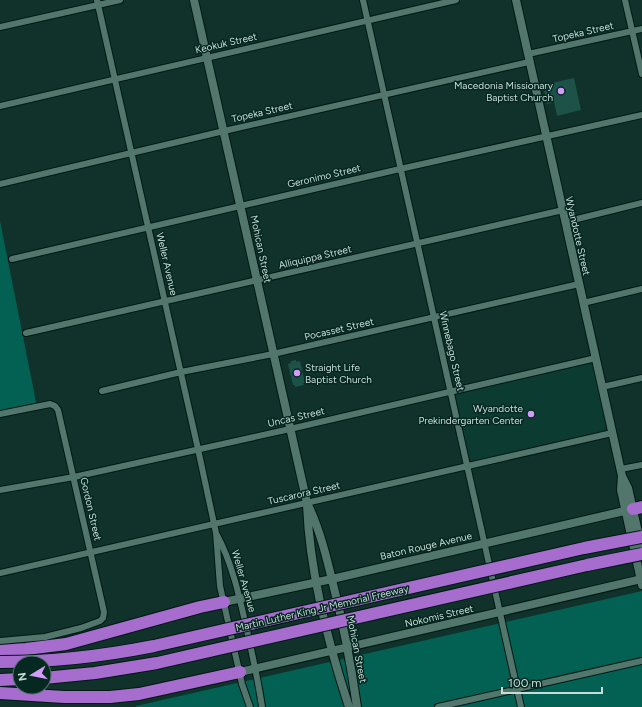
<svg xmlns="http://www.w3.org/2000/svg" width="642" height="707" font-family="Figtree,sans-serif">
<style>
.built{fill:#0c3b32}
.green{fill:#036153}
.building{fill:#1d5248}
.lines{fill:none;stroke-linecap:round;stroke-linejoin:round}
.minor-casing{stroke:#011814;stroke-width:8}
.tertiary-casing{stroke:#011814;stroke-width:10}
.motorway-casing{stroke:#011814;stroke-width:14}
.minor{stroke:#52756c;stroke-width:6}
.tertiary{stroke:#52756c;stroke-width:8}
.motorway{stroke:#a66dcf;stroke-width:12}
.motorway-bridge-casing{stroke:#011814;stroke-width:14;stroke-linecap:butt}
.motorway-bridge{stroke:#a66dcf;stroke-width:12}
.poi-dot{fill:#d39cfc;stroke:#052821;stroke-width:1.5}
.labels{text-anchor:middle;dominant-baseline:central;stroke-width:3;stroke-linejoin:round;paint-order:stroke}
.street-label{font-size:10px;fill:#cadcd7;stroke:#052821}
.poi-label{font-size:10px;fill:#cadcd7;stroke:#052821;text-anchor:end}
</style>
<rect width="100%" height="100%" fill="#10322b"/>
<!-- built -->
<path class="built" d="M 587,364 L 593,365 L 607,426 L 603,432 L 474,461 L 469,459 L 455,402 L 455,397 L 457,394 Z"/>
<!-- green -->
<path class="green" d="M 0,221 L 37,407 L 0,414 Z
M 642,591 L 642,707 L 136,707 L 136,706 Z"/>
<!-- building -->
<path class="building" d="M 574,78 L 581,110 L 557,116 L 554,102 L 547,104 L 543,85 Z
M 296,360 L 296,362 L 300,361 L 305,383 L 303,383 L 304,385 L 295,387 L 295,385 L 293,385 L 288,364 L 291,363 L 291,361 Z"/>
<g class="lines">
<defs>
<path id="minor" d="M 97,0 L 198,449 L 216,533 L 220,586 L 242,684 L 250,707
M 363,0 L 521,707
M 625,0 L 642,74
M 0,27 L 120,0
M 528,54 L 642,29
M 0,106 L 456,0
M 0,184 L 224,131 L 529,62
M 565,222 L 642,203
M 12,259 L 400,169 L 642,115
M 583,303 L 642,289
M 26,333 L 563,210
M 602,387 L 642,378
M 102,391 L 181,372 L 273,354 L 579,284
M 621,469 L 642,465
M 0,490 L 74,477 L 290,429 L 596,358
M 217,535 C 232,563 239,595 246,626 C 252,653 258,679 262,707
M 0,573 L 612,433
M 0,641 L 45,637 L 81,628 L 100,621 L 103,618 L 104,612 L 58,410 L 55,406 L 50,404 L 0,414
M 438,707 L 642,661"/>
<path id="tertiary" d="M 194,0 L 307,503 C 309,571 328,643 349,707
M 516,0 L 622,476 L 628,488 L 642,550
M 622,476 L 621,490 L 642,585
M 309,507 C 320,531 326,555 332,580 C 343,622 351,664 357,707
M 224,602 L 332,579 L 633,509
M 240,672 L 642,579"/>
<path id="motorway" d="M 633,509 L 642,507
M 0,651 L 26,649 L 66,644 L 200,607 L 224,602
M 0,680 L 20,679
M 0,693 L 64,697 L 110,697 L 139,694 L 240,672"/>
</defs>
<!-- minor casing -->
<use href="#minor" class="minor-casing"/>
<!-- tertiary casing -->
<use href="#tertiary" class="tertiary-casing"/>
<!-- motorway casing -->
<use href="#motorway" class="motorway-casing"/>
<!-- minor -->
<use href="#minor" class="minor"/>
<!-- tertiary -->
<use href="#tertiary" class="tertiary"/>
<!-- motorway -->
<use href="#motorway" class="motorway"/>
<defs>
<path id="motorway-bridge" d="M 0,662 C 52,662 103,656 154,646 L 584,548 L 642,537
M 44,678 L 95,673 L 157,663 L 587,565 L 642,554"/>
</defs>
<!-- motorway-bridge casing -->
<use href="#motorway-bridge" class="motorway-bridge-casing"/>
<!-- motorway-bridge -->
<use href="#motorway-bridge" class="motorway-bridge"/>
</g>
<!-- markers -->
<g class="poi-dot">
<circle cx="561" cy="91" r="4"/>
<circle cx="297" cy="373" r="4"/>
<circle cx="531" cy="414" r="4"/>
</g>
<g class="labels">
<!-- street labels -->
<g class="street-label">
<text transform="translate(583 32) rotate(-13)">Topeka Street</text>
<text transform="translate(226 43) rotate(-13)">Keokuk Street</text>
<text transform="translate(262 112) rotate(-13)">Topeka Street</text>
<text transform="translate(324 176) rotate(-13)">Geronimo Street</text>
<text transform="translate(578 236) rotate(77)">Wyandotte Street</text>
<text transform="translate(261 249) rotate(78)">Mohican Street</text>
<text transform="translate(315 257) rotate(-13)">Alliquippa Street</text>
<text transform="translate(167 264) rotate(77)">Weller Avenue</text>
<text transform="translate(339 329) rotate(-13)">Pocasset Street</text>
<text transform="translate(452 351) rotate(77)">Winnebago Street</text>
<text transform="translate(296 417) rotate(-13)">Uncas Street</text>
<text transform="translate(304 493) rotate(-13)">Tuscarora Street</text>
<text transform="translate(91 509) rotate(77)">Gordon Street</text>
<text transform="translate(426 546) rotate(-13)">Baton Rouge Avenue</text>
<text transform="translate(244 581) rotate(74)">Weller Avenue</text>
<text transform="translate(322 608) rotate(-13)">Martin Luther King Jr Memorial Freeway</text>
<text transform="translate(439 616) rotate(-13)">Nokomis Street</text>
<text transform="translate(357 649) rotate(79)">Mohican Street</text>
</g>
<!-- poi labels -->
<g class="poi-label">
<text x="553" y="85">Macedonia Missionary<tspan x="553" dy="12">Baptist Church</tspan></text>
<text x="305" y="367" text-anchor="start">Straight Life<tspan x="305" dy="12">Baptist Church</tspan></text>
<text x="523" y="408">Wyandotte<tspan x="523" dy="12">Prekindergarten Center</tspan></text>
</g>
</g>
<!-- north arrow -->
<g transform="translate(32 675) rotate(260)"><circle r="19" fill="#052821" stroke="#54706a"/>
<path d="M0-3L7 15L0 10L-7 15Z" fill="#d39cfc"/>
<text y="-6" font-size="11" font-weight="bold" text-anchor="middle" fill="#cadcd7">N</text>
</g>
<!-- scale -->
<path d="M502 687v6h100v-6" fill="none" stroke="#cadcd7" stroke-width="2"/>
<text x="508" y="687" font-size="12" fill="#cadcd7" stroke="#052821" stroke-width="3" paint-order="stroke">100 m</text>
</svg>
